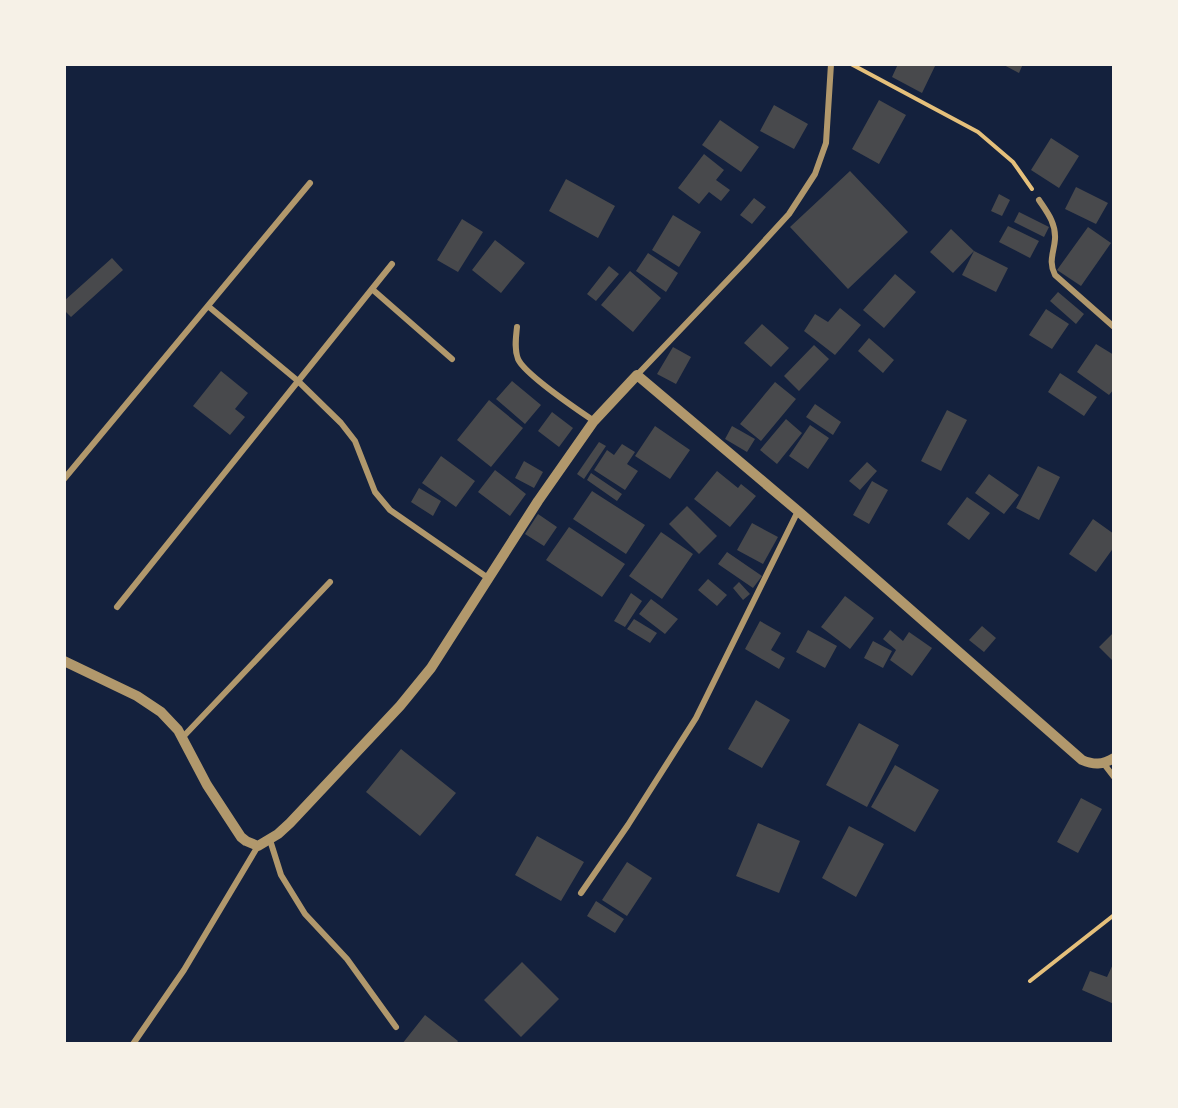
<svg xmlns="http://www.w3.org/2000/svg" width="1178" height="1108" font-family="'Roboto Serif',serif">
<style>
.building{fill:#48494c}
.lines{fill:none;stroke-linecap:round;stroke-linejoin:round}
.path{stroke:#e5c07b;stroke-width:4}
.minor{stroke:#b1986c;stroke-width:6}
.tertiary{stroke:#b1986c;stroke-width:10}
</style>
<rect width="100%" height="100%" fill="#14213d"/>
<!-- building -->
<path class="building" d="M 898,64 L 936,64 L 922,93 L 892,77 Z
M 1002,64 L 1023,64 L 1019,73 Z
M 879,100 L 906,115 L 879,164 L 852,149 Z
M 774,105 L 808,124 L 794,149 L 760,131 Z
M 720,120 L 759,147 L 741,172 L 702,145 Z
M 1051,138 L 1079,156 L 1059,188 L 1031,170 Z
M 704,154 L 724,170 L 716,180 L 730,190 L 721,201 L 709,192 L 699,204 L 678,188 Z
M 850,171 L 908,232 L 848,289 L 790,227 Z
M 566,179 L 615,206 L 598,238 L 549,211 Z
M 1076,187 L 1108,203 L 1096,224 L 1065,209 Z
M 999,194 L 1010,200 L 1002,216 L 991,211 Z
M 754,198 L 766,207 L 752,224 L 740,215 Z
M 1019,212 L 1049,227 L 1044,237 L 1014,222 Z
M 673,215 L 701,232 L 679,267 L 652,250 Z
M 462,219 L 483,232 L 458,272 L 437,260 Z
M 1008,226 L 1039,241 L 1030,258 L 999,242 Z
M 1088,227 L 1111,243 L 1081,286 L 1057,270 Z
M 951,229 L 974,251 L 953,273 L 930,252 Z
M 495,240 L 525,263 L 501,293 L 472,270 Z
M 974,251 L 1008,268 L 996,292 L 962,275 Z
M 648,253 L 678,273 L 666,292 L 636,271 Z
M 112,258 L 123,270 L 71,317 L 64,310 L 64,301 Z
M 609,266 L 619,274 L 596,301 L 587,294 Z
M 630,271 L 661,298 L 633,332 L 601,305 Z
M 895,274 L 916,292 L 884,328 L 863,310 Z
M 1058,292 L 1084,314 L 1076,324 L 1050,301 Z
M 840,308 L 861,325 L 835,355 L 804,331 L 815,314 L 828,322 Z
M 1046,309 L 1069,324 L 1052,349 L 1029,335 Z
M 762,324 L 789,348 L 771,367 L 744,343 Z
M 869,338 L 894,360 L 883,373 L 858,351 Z
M 1096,344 L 1114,355 L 1114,389 L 1109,395 L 1077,372 Z
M 814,345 L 829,359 L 799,391 L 784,376 Z
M 673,347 L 691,357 L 676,384 L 657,374 Z
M 221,371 L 248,393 L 235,409 L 245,417 L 230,435 L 193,406 Z
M 1060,373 L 1097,397 L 1084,416 L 1048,392 Z
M 512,381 L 541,405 L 525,424 L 496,399 Z
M 775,382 L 796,399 L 761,441 L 740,424 Z
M 489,400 L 523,428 L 491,467 L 457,440 Z
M 815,404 L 841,422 L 833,435 L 806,417 Z
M 947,410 L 967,420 L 941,471 L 921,461 Z
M 552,412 L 573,428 L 559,447 L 538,431 Z
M 786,419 L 802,433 L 777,464 L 760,450 Z
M 810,425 L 829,438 L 808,469 L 789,456 Z
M 655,426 L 690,450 L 670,479 L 635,456 Z
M 732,426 L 755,439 L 747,452 L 725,439 Z
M 599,442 L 606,446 L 584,479 L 577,474 Z
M 622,444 L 635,452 L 627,464 L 638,471 L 625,490 L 594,470 L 607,450 L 614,455 Z
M 441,456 L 475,481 L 456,507 L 422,483 Z
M 524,461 L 543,472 L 534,488 L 515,478 Z
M 867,462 L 877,471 L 860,490 L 849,481 Z
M 1038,466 L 1060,477 L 1039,520 L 1016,508 Z
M 495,470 L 526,494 L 510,516 L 478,492 Z
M 717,471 L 738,488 L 741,484 L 756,496 L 730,527 L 694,499 Z
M 591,473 L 622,494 L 617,501 L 587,480 Z
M 989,474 L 1019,495 L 1004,514 L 975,493 Z
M 872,481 L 888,490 L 869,524 L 853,515 Z
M 419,488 L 441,501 L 433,516 L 411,502 Z
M 592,491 L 645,525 L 626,554 L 573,519 Z
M 967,497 L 990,513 L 969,540 L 947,524 Z
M 687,506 L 717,536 L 699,554 L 669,524 Z
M 538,514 L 557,527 L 544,546 L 525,534 Z
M 1093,519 L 1114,534 L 1114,547 L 1096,572 L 1069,554 Z
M 752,523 L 778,537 L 763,564 L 737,550 Z
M 569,527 L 625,564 L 602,597 L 546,560 Z
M 661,532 L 693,554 L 662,599 L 629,576 Z
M 727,552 L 762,576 L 753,588 L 718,564 Z
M 708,579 L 727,595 L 717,606 L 698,590 Z
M 739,582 L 750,594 L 743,600 L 733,588 Z
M 631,593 L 642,601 L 625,627 L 614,621 Z
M 845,596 L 874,618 L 850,649 L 821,627 Z
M 651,599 L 678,619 L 665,634 L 639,614 Z
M 634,619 L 657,633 L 650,643 L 627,629 Z
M 760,621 L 781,633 L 771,650 L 785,658 L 779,669 L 745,649 Z
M 982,626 L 996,638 L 984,652 L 969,640 Z
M 808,630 L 837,646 L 825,668 L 796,652 Z
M 890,630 L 903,641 L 909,632 L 932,648 L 912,676 L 890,660 L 896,650 L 883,639 Z
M 1114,632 L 1114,662 L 1099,647 Z
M 873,641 L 892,651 L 883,668 L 864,658 Z
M 756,700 L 790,720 L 762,768 L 728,749 Z
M 859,723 L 899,745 L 867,807 L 826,785 Z
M 401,749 L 456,793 L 420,836 L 366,792 Z
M 895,765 L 939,790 L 915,832 L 871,807 Z
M 1081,798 L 1102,809 L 1078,853 L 1057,842 Z
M 758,823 L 800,841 L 779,893 L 736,876 Z
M 849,826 L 884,844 L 856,897 L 822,878 Z
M 537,836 L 584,862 L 561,901 L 515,875 Z
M 627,862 L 652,878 L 627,916 L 602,900 Z
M 596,901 L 624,919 L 615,933 L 587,916 Z
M 522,962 L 559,999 L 521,1037 L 484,1000 Z
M 1114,962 L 1114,1004 L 1082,990 L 1090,971 L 1107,977 Z
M 425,1015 L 458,1041 L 456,1044 L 402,1044 Z"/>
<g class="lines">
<!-- path -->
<path class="path" d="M 851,64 L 978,132 L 1013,162 L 1032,189
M 1030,981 L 1114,915"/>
<!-- minor -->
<path class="minor" d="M 1039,200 C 1047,212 1056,223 1055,239 C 1054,253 1048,261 1055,275 L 1114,327
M 372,289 L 452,359
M 208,306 L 298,381 L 341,423 L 355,441 L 375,492 L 390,510 L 488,578
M 517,327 C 516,337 514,349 518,359 C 525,375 578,410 594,421
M 637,375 L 746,261 L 789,214 L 815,174 L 826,143 L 831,64
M 64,479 L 310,183
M 117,607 L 392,264
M 182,738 L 330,582
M 1104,764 L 1114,777
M 270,840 L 281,875 L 305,914 L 347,959 L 396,1027
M 581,893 L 628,825 L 696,718 L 798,511
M 133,1044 L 184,970 L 258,846"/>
<!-- tertiary -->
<path class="tertiary" d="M 64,661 L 137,696 L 161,712 L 178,730 L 207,785 L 241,837 L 246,841 L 258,846 L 278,834 L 290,823 L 400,706 L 431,668 L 538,501 L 594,421 L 637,375 L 798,511 L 1082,760 C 1094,765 1102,765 1114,758"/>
</g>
<!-- border -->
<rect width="1178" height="1108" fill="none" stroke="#f6f1e7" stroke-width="132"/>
</svg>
